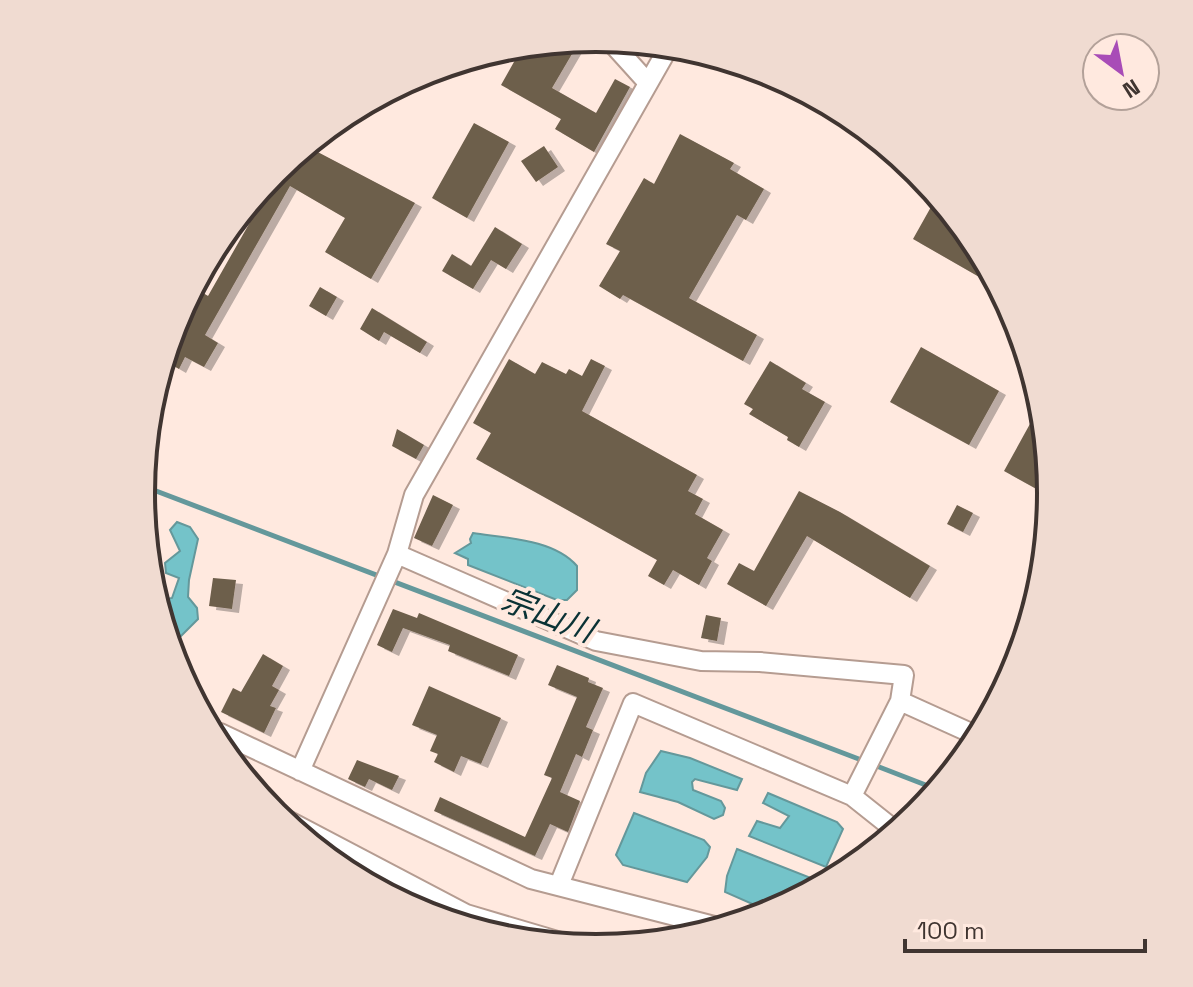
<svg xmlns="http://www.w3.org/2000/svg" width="1193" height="987" font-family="'Space Grotesk','Noto Sans JP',sans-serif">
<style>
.water{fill:#74c3c9;stroke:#64989b;stroke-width:2}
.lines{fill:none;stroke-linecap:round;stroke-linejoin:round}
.stream{stroke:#64989b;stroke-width:5}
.building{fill:#6d5e4b;filter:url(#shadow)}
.minor-casing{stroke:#b59c91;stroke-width:22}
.minor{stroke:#fff;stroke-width:18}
.labels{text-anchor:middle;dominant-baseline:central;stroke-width:8;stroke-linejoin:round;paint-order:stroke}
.water-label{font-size:32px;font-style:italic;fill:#0a3235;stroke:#ffe9df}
.rim{fill:none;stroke:#403531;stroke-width:4}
</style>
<defs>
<filter id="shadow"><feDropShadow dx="7" dy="4" stdDeviation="0" flood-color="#0004"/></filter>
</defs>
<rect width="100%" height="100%" fill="#ffe9df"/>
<!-- water -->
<path class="water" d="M 177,522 L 190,527 L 198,539 L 189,580 L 188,597 L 197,608 L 198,619 L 171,646 L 162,600 L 172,598 L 179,578 L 166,573 L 165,563 L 180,551 L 170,530 Z
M 473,533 C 505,538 554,539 577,566 L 577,590 L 567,600 L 557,600 L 468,565 L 468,559 L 455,553 L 471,543 L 470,539 Z
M 661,751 L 690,758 L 742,779 L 737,790 L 695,779 L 692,782 L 693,790 L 721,801 L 725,808 L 723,815 L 714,819 L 678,802 L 640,792 L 646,773 Z
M 768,793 L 837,822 L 843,829 L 826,867 L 749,836 L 757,821 L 780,828 L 789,816 L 763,803 Z
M 634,813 L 704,840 L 710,847 L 707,857 L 687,882 L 623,865 L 616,855 Z
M 737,849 L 816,880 L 814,885 L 773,913 L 725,892 L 727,876 Z"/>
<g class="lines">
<!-- stream -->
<path class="stream" d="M 143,486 L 864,761
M 874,765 L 936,789"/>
</g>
<!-- building -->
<path class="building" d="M 579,42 L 552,88 L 596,113 L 615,79 L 630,87 L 594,152 L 555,129 L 561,119 L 501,85 L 519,53 Z
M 474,123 L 509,142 L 467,218 L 432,198 Z
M 680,134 L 734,163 L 730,169 L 764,189 L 746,220 L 737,215 L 689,298 L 757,335 L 743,361 L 623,295 L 620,299 L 599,286 L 620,251 L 606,244 L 644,178 L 654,184 Z
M 544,146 L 558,167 L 536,182 L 521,161 Z
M 310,148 L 415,203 L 371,279 L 325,252 L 345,218 L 290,186 L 205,335 L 218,343 L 204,367 L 185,357 L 179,369 L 167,362 L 176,319 L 196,289 L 208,296 L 282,166 Z
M 936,198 L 938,200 L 995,286 L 913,239 Z
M 495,227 L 522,244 L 506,269 L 491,260 L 473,289 L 442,271 L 452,254 L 471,266 Z
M 320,287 L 337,297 L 326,316 L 309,306 Z
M 372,308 L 427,342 L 420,353 L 384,332 L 379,341 L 360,329 Z
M 921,347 L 999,391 L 969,445 L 890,402 Z
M 509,359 L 535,374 L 542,362 L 566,374 L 569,369 L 582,376 L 591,359 L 605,366 L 582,411 L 697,475 L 688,491 L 703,499 L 695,514 L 723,530 L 707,558 L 712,561 L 699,585 L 673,570 L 664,585 L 648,576 L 657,560 L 476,459 L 491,433 L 473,423 Z
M 770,361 L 806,383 L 802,389 L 825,402 L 799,447 L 787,440 L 788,437 L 749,414 L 753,409 L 744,404 Z
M 1036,413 L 1052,494 L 1051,497 L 1004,471 Z
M 397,429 L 424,445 L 416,459 L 392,446 Z
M 799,491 L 840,512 L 930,566 L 910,598 L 807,536 L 766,606 L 727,584 L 739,563 L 754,571 Z
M 433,495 L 453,505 L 432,546 L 414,538 Z
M 957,505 L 973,513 L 963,532 L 947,524 Z
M 213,578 L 236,580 L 232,609 L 209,606 Z
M 393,609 L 417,618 L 419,613 L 518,655 L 509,676 L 448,651 L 450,645 L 403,628 L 392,652 L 377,645 Z
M 706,615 L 721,618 L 717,641 L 701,638 Z
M 263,654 L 283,666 L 272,686 L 279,690 L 270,706 L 276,708 L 264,733 L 221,712 L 233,688 L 241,692 Z
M 557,665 L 589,678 L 588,682 L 603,688 L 586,727 L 593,730 L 582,757 L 576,754 L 560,792 L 580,801 L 568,832 L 550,824 L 535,856 L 434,811 L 440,797 L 525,837 L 552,778 L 544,775 L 577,697 L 548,685 Z
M 429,686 L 501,718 L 481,764 L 461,756 L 454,772 L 434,762 L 438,754 L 430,751 L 437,735 L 412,725 Z
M 357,760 L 399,776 L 392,790 L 369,779 L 365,787 L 348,779 Z"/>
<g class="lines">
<defs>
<path id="minor" d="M 610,41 L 648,83
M 397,554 L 596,641 L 701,661 L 760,662 L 904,675 L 900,701 L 973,734
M 220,733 L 531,879 L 714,926
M 300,771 L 397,554 L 414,495 L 666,52
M 852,796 L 900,701
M 272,812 L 466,914 L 564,943
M 559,885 L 633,703 L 852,796 L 896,831"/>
</defs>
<!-- minor casing -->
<use href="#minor" class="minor-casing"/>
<!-- minor -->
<use href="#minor" class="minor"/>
</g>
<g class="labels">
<!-- water labels -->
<g class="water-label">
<text transform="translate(548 615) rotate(21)">宗山川</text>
</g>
</g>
<!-- crop -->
<path d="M0 0H1193V987H0ZM155 493a441 441 0 1 1 882 0a441 441 0 1 1-882 0Z" fill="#f0dbd1" fill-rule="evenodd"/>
<path class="rim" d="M155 493a441 441 0 1 1 882 0a441 441 0 1 1-882 0Z"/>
<!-- north arrow -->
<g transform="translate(1121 72) rotate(148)"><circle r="38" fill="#ffe9df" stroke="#b3a199" stroke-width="2"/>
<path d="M0-6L14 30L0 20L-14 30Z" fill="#a84cb7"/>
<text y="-12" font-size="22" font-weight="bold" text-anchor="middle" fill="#403531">N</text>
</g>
<!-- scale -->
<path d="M905 939v12h240v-12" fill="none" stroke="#403531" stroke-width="4"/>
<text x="917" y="939" font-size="24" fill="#403531" stroke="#ffe9df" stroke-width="6" paint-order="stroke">100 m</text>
</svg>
